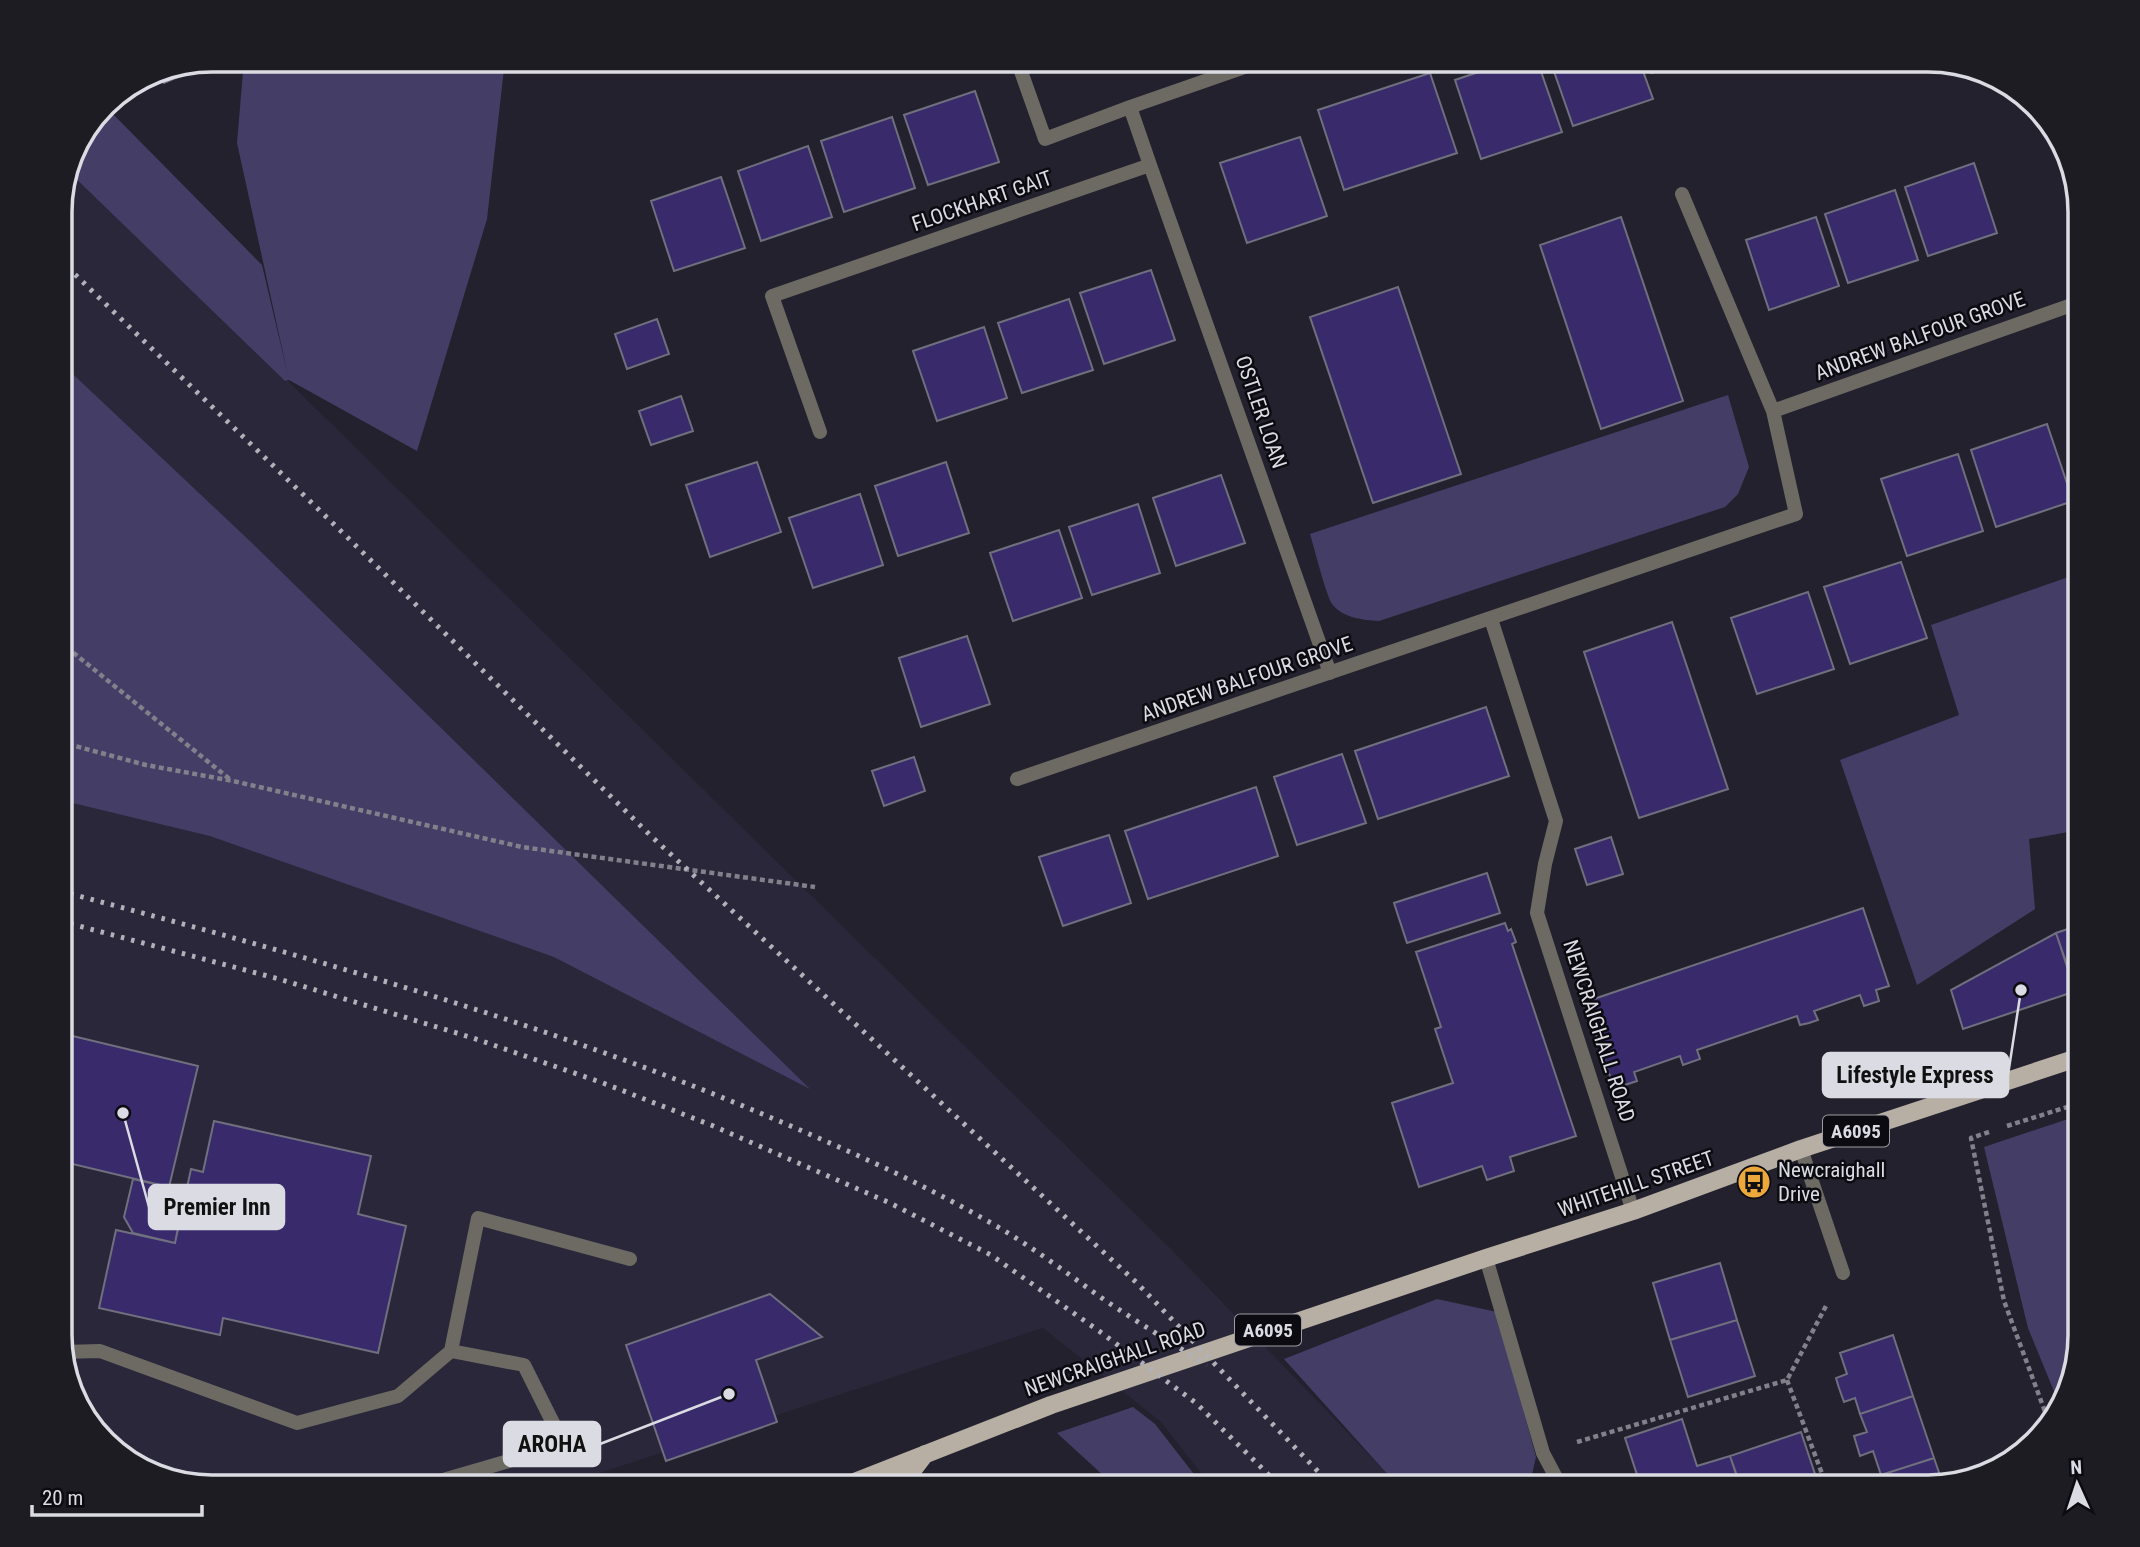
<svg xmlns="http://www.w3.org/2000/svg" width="2140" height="1547" font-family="'Roboto Condensed',sans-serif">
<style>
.built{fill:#292739}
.green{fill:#443e67}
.building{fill:#382a6b;stroke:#706f7e;stroke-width:2}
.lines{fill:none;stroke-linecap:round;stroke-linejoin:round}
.path{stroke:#82818b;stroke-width:4.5;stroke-dasharray:5 3.5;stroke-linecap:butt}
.service{stroke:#6d6963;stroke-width:14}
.minor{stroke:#6d6963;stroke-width:14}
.primary{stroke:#b8afa4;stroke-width:18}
.rail{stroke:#b1b1ba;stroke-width:5;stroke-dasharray:3.5 7;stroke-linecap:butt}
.labels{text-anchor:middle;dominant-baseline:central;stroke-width:5;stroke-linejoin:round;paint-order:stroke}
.shield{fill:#0c0b11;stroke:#9d9da4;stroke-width:2}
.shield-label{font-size:19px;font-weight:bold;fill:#dbdbe3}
.street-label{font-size:21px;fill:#dbdbe3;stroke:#0c0b11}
.poi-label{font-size:21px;fill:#dbdbe3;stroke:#0c0b11;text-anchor:start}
.rim{fill:none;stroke:#dbdbe3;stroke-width:3.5}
.leader{fill:none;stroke:#dbdbe3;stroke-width:2.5}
.callout-dot{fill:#dbdbe3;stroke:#0c0b11;stroke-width:2.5}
.callout{fill:#dbdbe3;stroke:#dbdbe3;stroke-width:2.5}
.callout-label{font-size:23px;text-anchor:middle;font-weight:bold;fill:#111}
</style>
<rect width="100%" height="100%" fill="#22212d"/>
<!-- built -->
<path class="built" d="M 68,171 L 285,381 L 288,381 L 1172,1250 L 1400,1487 L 1212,1487 L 1161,1422 L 1043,1328 L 557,1487 L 212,1487 L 120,1456 L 80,1411 L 60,1344 L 60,202 Z"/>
<!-- green -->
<path class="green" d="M 244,60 L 505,60 L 487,219 L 417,451 L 289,380 L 285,381 L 68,171 L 75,144 L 105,106 L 262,265 L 289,380 L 237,143 Z
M 60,362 L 252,543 L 810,1089 L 554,957 L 210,836 L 60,800 Z
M 1728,395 L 1749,467 L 1738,494 L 1725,507 L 1379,621 C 1363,620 1343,618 1332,604 C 1326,595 1314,547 1310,534 Z
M 2080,573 L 2080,830 L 2029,839 L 2035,909 L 1917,985 L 1840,760 L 1959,715 L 1931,625 Z
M 2080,1115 L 2080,1335 L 2058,1401 L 2028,1328 L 1984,1147 Z
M 1437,1299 L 1497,1312 L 1536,1457 L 1529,1487 L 1399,1487 L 1284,1359 Z
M 1133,1407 L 1155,1424 L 1204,1487 L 1088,1487 L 1105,1477 L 1057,1433 Z"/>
<!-- building -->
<path class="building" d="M 212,60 L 218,60 L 164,83 L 158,70 Z
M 1514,60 L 1537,60 L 1562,132 L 1481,159 L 1455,80 Z
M 1550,60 L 1639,60 L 1653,99 L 1573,126 Z
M 1647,60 L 1692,60 L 1652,73 Z
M 1430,73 L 1457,153 L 1344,190 L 1318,110 Z
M 975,91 L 999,162 L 928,185 L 904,115 Z
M 892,117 L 915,188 L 844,212 L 821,141 Z
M 1300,137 L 1327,216 L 1247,243 L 1220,163 Z
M 808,146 L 832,217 L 761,241 L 738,171 Z
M 1974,163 L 1997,233 L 1928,256 L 1905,187 Z
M 721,177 L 745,248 L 674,271 L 651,201 Z
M 1895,190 L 1918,260 L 1848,283 L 1825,214 Z
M 1621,217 L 1683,401 L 1601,429 L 1540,245 Z
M 1816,217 L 1839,286 L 1769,310 L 1746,240 Z
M 1151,270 L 1175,340 L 1104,364 L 1080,293 Z
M 1398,287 L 1461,474 L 1373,503 L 1310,317 Z
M 1069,299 L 1093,370 L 1022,393 L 998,323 Z
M 657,319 L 669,354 L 627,369 L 615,334 Z
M 984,327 L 1007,398 L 937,421 L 913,351 Z
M 681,396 L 693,431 L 651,445 L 639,411 Z
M 2047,424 L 2073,501 L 1996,527 L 1971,450 Z
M 1958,454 L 1983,531 L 1907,556 L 1881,479 Z
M 757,462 L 781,532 L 710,557 L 686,485 Z
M 946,462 L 969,533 L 898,556 L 875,486 Z
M 1221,475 L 1245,543 L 1176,566 L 1153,498 Z
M 860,494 L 883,565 L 813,588 L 789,518 Z
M 1138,504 L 1160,573 L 1092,595 L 1069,527 Z
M 1059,530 L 1082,598 L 1013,621 L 990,553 Z
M 1901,562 L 1927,638 L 1850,664 L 1824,587 Z
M 1808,592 L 1834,669 L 1757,694 L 1731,618 Z
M 1672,622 L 1728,789 L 1639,818 L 1584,652 Z
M 967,636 L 990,704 L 921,727 L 899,658 Z
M 1486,707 L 1509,776 L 1378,819 L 1355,751 Z
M 1342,754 L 1366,823 L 1297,845 L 1274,777 Z
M 914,757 L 925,791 L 884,806 L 872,771 Z
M 1256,787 L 1278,856 L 1148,899 L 1125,831 Z
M 1109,835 L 1131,903 L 1063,926 L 1039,857 Z
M 1611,837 L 1623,874 L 1587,885 L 1575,849 Z
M 1487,873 L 1500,913 L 1407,943 L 1394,903 Z
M 1863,908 L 1889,986 L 1876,990 L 1879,1001 L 1864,1006 L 1860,995 L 1814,1011 L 1818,1020 L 1809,1023 L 1800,1025 L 1797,1016 L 1697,1050 L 1700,1059 L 1683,1065 L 1680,1056 L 1634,1072 L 1637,1081 L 1622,1086 L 1619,1076 L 1611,1079 L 1585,1002 Z
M 1505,923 L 1508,931 L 1511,929 L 1516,942 L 1512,944 L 1576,1136 L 1510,1157 L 1514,1171 L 1487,1180 L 1482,1166 L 1419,1187 L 1392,1103 L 1453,1083 L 1435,1029 L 1441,1027 L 1416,952 Z
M 2080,925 L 2080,982 L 2073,985 L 2056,933 Z
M 2056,933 L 2076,991 L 1963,1029 L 1951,990 Z
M 60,1033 L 198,1066 L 169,1187 L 60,1161 Z
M 214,1121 L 371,1156 L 358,1214 L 406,1226 L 378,1353 L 223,1318 L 220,1335 L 99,1308 L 116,1230 L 175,1243 L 191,1169 L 203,1172 Z
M 133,1179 L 159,1185 L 152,1211 L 180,1218 L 175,1243 L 133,1233 L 124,1217 Z
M 1720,1263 L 1737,1320 L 1670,1340 L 1653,1283 Z
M 770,1294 L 822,1337 L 756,1360 L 777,1422 L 666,1461 L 626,1345 Z
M 1737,1320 L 1755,1376 L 1688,1397 L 1670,1340 Z
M 1893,1335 L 1913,1396 L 1860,1414 L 1855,1398 L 1844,1402 L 1839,1388 L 1836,1378 L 1847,1374 L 1840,1353 Z
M 1913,1396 L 1934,1458 L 1881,1475 L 1873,1451 L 1860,1456 L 1854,1436 L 1867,1432 L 1860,1414 Z
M 1682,1419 L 1697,1466 L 1730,1456 L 1739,1483 L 1726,1487 L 1641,1487 L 1625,1438 Z
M 1801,1432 L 1819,1486 L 1741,1487 L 1730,1456 Z
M 1934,1458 L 1943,1484 L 1928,1488 L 1885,1487 L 1881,1475 Z"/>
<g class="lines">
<!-- path -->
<path class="path" d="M 60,642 L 232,781
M 60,742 L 146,765 L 233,781 L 522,847 L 815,887
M 2007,1126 L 2080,1103
M 1989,1132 L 1971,1138 L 2004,1301 L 2050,1425
M 1787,1380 L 1827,1487
M 1577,1442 L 1787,1380 L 1826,1306"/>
<!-- service -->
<path class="service" d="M 1801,1149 L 1843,1273
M 451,1351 L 478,1218 L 630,1259
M 62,1352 L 100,1351 L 297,1423 L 398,1396 L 451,1351 L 524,1365 L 564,1445 L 419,1487"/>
<!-- minor -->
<path class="minor" d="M 1017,60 L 1045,139 L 1130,107
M 1150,165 L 1330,673
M 1682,194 L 1773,411
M 820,432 L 772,296 L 1150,165 L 1130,107 L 1265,60
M 1491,619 L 1556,821 L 1545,864 L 1537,913 L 1633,1211
M 1017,779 L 1796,514 L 1773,411 L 2080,302
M 1486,1258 L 1543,1453 L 1561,1487"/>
<!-- primary -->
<path class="primary" d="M 842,1487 L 1051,1405 L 1486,1258 L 1633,1211 L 1801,1149 L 2080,1057
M 900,1487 L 925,1454"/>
<!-- rail -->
<path class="rail" d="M 60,260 L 344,534 L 652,837 L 1137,1283 L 1333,1487
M 60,891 C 293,953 525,1016 748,1108 C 834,1144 922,1182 1003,1230 C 1038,1251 1072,1277 1106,1301 C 1139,1323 1173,1344 1207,1365
M 60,921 L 279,979 L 473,1038 L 603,1083 L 711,1125 L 890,1203 L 991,1255 L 1099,1331 L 1196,1403 L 1281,1487"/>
</g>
<!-- icons -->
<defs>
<symbol id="bus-disc" viewBox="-11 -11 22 22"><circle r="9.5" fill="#eda83b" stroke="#0c0b11"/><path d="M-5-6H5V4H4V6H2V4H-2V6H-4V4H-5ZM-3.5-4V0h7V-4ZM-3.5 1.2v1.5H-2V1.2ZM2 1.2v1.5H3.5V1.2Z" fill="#111"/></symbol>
</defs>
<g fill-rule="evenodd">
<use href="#bus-disc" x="1735" y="1163" width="38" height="38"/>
</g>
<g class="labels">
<!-- shield labels -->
<g class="shield">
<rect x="1823" y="1115.5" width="66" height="31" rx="5"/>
<rect x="1235" y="1314.5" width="66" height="31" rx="5"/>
</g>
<g class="shield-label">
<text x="1856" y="1131">A6095</text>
<text x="1268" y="1330">A6095</text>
</g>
<!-- street labels -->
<g class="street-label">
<text transform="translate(982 201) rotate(-19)">FLOCKHART GAIT</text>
<text transform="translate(1920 336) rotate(-20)">ANDREW BALFOUR GROVE</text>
<text transform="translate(1261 412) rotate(71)">OSTLER LOAN</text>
<text transform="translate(1247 679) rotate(-19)">ANDREW BALFOUR GROVE</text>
<text transform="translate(1599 1031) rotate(72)">NEWCRAIGHALL ROAD</text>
<text transform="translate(1636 1184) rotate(-19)">WHITEHILL STREET</text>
<text transform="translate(1115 1359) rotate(-19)">NEWCRAIGHALL ROAD</text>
</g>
<!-- poi labels -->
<g class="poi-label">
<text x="1778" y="1170">Newcraighall<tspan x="1778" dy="24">Drive</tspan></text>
</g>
</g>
<!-- crop -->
<path d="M0 0H2140V1547H0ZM212 72H1928A140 140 0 0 1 2068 212V1335A140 140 0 0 1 1928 1475H212A140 140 0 0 1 72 1335V212A140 140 0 0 1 212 72Z" fill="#1d1c22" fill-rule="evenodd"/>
<path class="rim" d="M212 72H1928A140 140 0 0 1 2068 212V1335A140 140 0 0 1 1928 1475H212A140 140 0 0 1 72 1335V212A140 140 0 0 1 212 72Z"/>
<!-- callouts -->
<path class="leader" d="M2021 990L2008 1075M123 1113L149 1207M729 1394L600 1444"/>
<g class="callout-dot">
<circle cx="2021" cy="990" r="7"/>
<circle cx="123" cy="1113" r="7"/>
<circle cx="729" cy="1394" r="7"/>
</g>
<g class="callout">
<rect x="1823" y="1053" width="185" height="44" rx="7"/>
<rect x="149" y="1185" width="135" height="44" rx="7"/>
<rect x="504" y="1422" width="96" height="44" rx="7"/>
</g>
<g class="callout-label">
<text x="1915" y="1083">Lifestyle Express</text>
<text x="217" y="1215">Premier Inn</text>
<text x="552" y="1452">AROHA</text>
</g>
<!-- north arrow -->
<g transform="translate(2077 1484) rotate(357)" stroke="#0c0b11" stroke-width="5" paint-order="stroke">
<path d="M0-5L12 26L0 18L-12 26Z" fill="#dbdbe3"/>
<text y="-10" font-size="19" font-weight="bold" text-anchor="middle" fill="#dbdbe3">N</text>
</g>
<!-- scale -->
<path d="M32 1505v10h170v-10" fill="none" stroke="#dbdbe3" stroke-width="3.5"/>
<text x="42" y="1505" font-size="21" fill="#dbdbe3" stroke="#0c0b11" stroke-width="5" paint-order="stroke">20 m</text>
</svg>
